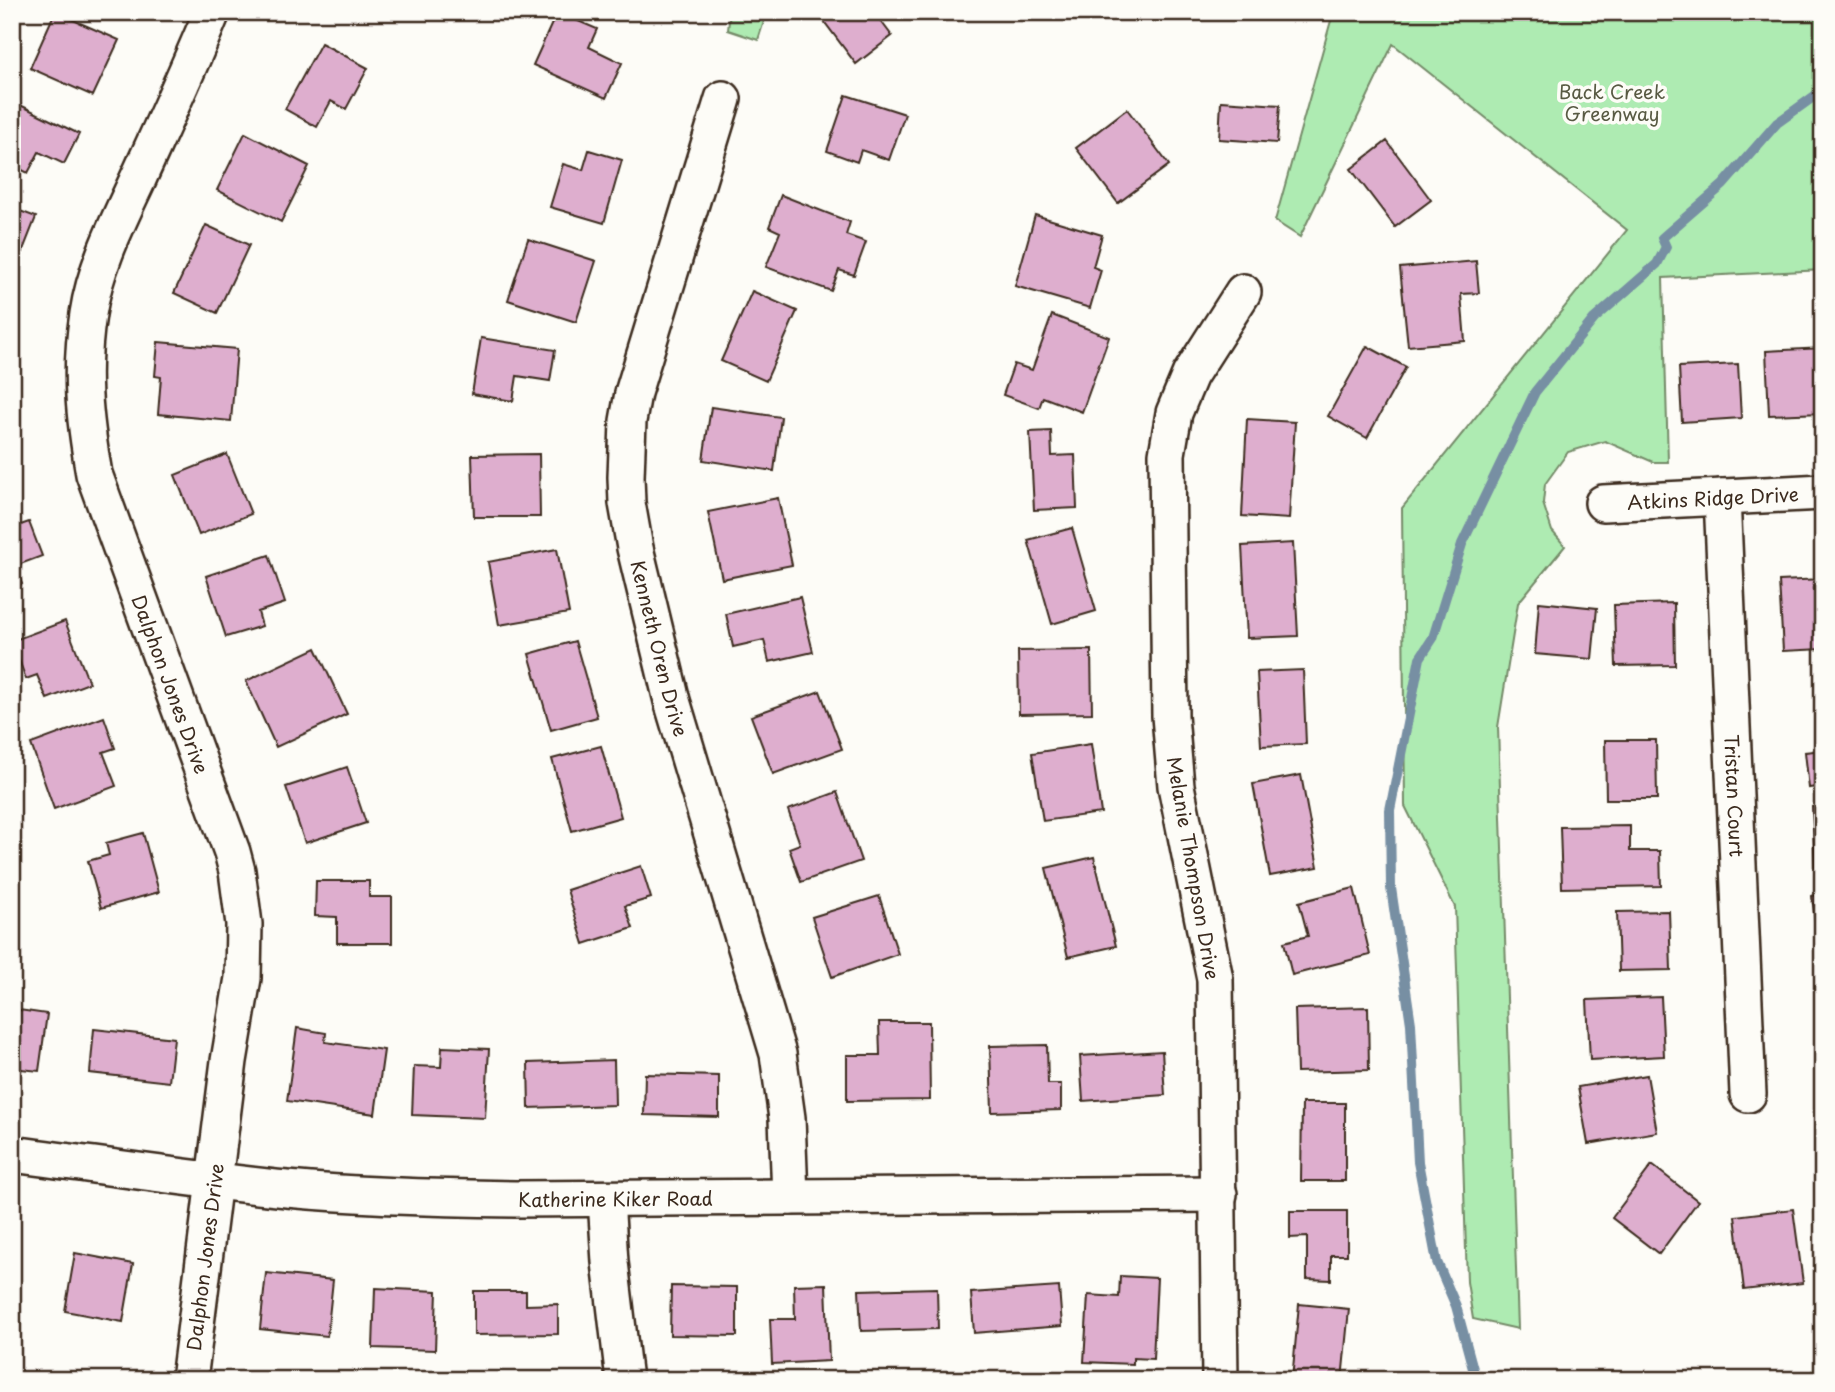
<svg xmlns="http://www.w3.org/2000/svg" width="1835" height="1392" font-family="'Playpen Sans',sans-serif">
<style>
.green{fill:#aeebb2;stroke:#748a68;stroke-width:2}
.lines{fill:none;stroke-linecap:round;stroke-linejoin:round}
.stream{stroke:#778fa3;stroke-width:10}
.building{fill:#deaece;stroke:#3b2a1e;stroke-width:2}
.minor-casing{stroke:#3b2a1e;stroke-width:40}
.minor{stroke:#fdfcf7;stroke-width:35}
.labels{text-anchor:middle;dominant-baseline:central;stroke-width:7;stroke-linejoin:round;paint-order:stroke}
.park-label{font-size:19px;fill:#585a43;stroke:#fdfcf7}
.street-label{font-size:19px;fill:#3b2a1e;stroke:#fdfcf7}
</style>
<rect width="100%" height="100%" fill="#fdfcf7"/>
<filter id="ink" filterUnits="userSpaceOnUse"><feTurbulence type="fractalNoise" baseFrequency=".0143" numOctaves="2"/><feDisplacementMap in="SourceGraphic" scale="14" xChannelSelector="R" yChannelSelector="G"/><feConvolveMatrix kernelMatrix="1 2 1 2 8 2 1 2 1" color-interpolation-filters="sRGB"/></filter>
<g filter="url(#ink)">
<!-- green -->
<path class="green" d="M 730,12 L 767,12 L 758,40 L 728,30 Z
M 1253,12 L 1823,12 L 1823,270 L 1663,278 L 1668,462 L 1653,462 L 1605,441 L 1568,452 L 1545,484 L 1543,503 L 1552,531 L 1565,546 L 1518,603 L 1498,727 L 1518,1329 L 1473,1319 L 1467,1282 L 1455,907 L 1405,806 L 1402,508 L 1627,230 L 1393,44 L 1300,237 L 1275,221 L 1332,17 Z"/>
<g class="lines">
<!-- stream -->
<path class="stream" d="M 1476,1380 L 1456,1306 L 1437,1262 L 1418,1162 L 1411,1024 L 1391,888 L 1390,810 L 1420,658 L 1433,638 L 1462,544 L 1535,392 L 1594,319 L 1657,264 L 1666,247 L 1662,238 L 1723,185 L 1777,123 L 1823,90"/>
</g>
<!-- building -->
<path class="building" d="M 55,12 L 119,40 L 93,96 L 30,68 Z
M 557,12 L 597,29 L 589,47 L 622,63 L 606,98 L 533,65 Z
M 817,12 L 874,12 L 892,36 L 856,64 Z
M 321,43 L 368,68 L 346,109 L 331,101 L 317,127 L 285,109 Z
M 846,95 L 905,114 L 889,160 L 861,150 L 857,162 L 827,151 Z
M 12,101 L 79,134 L 64,164 L 39,152 L 28,173 L 12,165 Z
M 1221,101 L 1280,105 L 1277,143 L 1219,139 Z
M 1127,109 L 1169,165 L 1118,203 L 1076,148 Z
M 245,133 L 309,166 L 281,222 L 217,190 Z
M 1387,141 L 1431,200 L 1395,227 L 1351,169 Z
M 589,150 L 622,160 L 604,223 L 550,207 L 563,164 L 583,170 Z
M 781,195 L 850,222 L 846,235 L 866,242 L 854,275 L 839,270 L 831,291 L 766,267 L 780,232 L 769,227 Z
M 12,208 L 36,217 L 12,278 Z
M 1035,215 L 1102,235 L 1093,267 L 1101,270 L 1090,308 L 1015,286 Z
M 206,225 L 249,245 L 217,313 L 174,293 Z
M 528,239 L 596,261 L 576,322 L 508,300 Z
M 1476,261 L 1479,293 L 1461,294 L 1465,341 L 1408,346 L 1400,268 Z
M 752,291 L 797,311 L 766,381 L 721,361 Z
M 1052,315 L 1109,337 L 1082,412 L 1043,397 L 1039,408 L 1003,395 L 1014,364 L 1032,370 Z
M 481,338 L 555,350 L 550,381 L 517,376 L 513,401 L 472,394 Z
M 158,342 L 237,349 L 231,421 L 158,414 L 161,377 L 155,376 Z
M 1367,346 L 1406,367 L 1367,438 L 1328,416 Z
M 1823,348 L 1823,413 L 1769,415 L 1766,351 Z
M 1738,364 L 1741,418 L 1682,422 L 1679,367 Z
M 711,407 L 781,417 L 774,471 L 703,460 Z
M 1247,419 L 1295,422 L 1289,519 L 1242,516 Z
M 1051,431 L 1052,456 L 1075,455 L 1077,508 L 1034,510 L 1030,432 Z
M 227,454 L 251,514 L 199,535 L 175,475 Z
M 539,454 L 540,517 L 474,517 L 472,455 Z
M 778,498 L 792,565 L 722,579 L 708,512 Z
M 29,522 L 42,556 L 15,566 L 22,584 L 12,588 L 12,528 Z
M 1072,528 L 1096,611 L 1052,624 L 1028,540 Z
M 1293,543 L 1298,636 L 1247,638 L 1242,546 Z
M 557,549 L 569,613 L 499,625 L 488,562 Z
M 269,555 L 285,603 L 258,612 L 262,626 L 226,637 L 206,576 Z
M 1823,579 L 1823,649 L 1783,651 L 1779,581 Z
M 800,597 L 813,652 L 769,662 L 764,640 L 733,647 L 726,614 Z
M 1539,602 L 1597,608 L 1592,659 L 1535,654 Z
M 1674,603 L 1675,665 L 1616,666 L 1614,605 Z
M 65,621 L 89,683 L 47,699 L 37,675 L 26,679 L 12,641 Z
M 575,641 L 597,717 L 551,730 L 529,654 Z
M 316,648 L 347,714 L 276,747 L 246,681 Z
M 1091,650 L 1092,713 L 1019,714 L 1018,651 Z
M 1303,670 L 1306,744 L 1261,746 L 1257,672 Z
M 820,691 L 842,749 L 773,774 L 751,716 Z
M 104,717 L 115,748 L 103,752 L 116,786 L 54,809 L 31,744 Z
M 1605,740 L 1656,740 L 1657,799 L 1606,799 Z
M 1091,744 L 1101,813 L 1043,821 L 1032,753 Z
M 601,746 L 621,817 L 572,831 L 552,759 Z
M 1823,750 L 1823,786 L 1809,788 L 1805,752 Z
M 347,767 L 366,823 L 305,843 L 286,787 Z
M 1301,775 L 1318,867 L 1270,876 L 1253,784 Z
M 837,792 L 861,861 L 801,882 L 789,848 L 800,844 L 788,810 Z
M 1823,806 L 1823,866 L 1815,867 L 1812,807 Z
M 1630,826 L 1630,851 L 1660,851 L 1661,886 L 1562,888 L 1560,827 Z
M 143,833 L 159,892 L 101,908 L 88,861 L 109,855 L 106,843 Z
M 1094,857 L 1116,946 L 1068,957 L 1046,868 Z
M 641,866 L 651,898 L 625,906 L 633,928 L 584,944 L 567,890 Z
M 316,881 L 369,881 L 369,897 L 392,897 L 392,943 L 337,943 L 337,917 L 315,916 Z
M 1354,888 L 1370,955 L 1292,975 L 1284,942 L 1308,936 L 1299,902 Z
M 1823,894 L 1823,955 L 1819,955 L 1812,896 Z
M 879,896 L 898,954 L 832,977 L 812,917 Z
M 1669,911 L 1671,970 L 1619,971 L 1617,912 Z
M 1661,997 L 1664,1056 L 1590,1060 L 1587,1000 Z
M 1368,1007 L 1369,1070 L 1297,1072 L 1295,1009 Z
M 12,1009 L 47,1014 L 39,1071 L 12,1068 Z
M 879,1022 L 929,1022 L 930,1100 L 847,1101 L 847,1055 L 880,1055 Z
M 297,1028 L 326,1033 L 325,1042 L 384,1050 L 375,1114 L 287,1101 Z
M 94,1029 L 174,1038 L 169,1082 L 90,1073 Z
M 1047,1045 L 1048,1084 L 1061,1084 L 1061,1110 L 992,1112 L 990,1046 Z
M 442,1047 L 489,1049 L 485,1118 L 412,1115 L 414,1066 L 441,1067 Z
M 1162,1051 L 1165,1095 L 1083,1101 L 1080,1056 Z
M 614,1060 L 615,1105 L 529,1108 L 528,1063 Z
M 645,1074 L 719,1076 L 719,1117 L 644,1115 Z
M 1647,1075 L 1657,1132 L 1588,1144 L 1578,1087 Z
M 1302,1103 L 1345,1103 L 1345,1181 L 1301,1181 Z
M 1652,1165 L 1698,1201 L 1659,1254 L 1612,1218 Z
M 1793,1209 L 1803,1283 L 1744,1290 L 1735,1216 Z
M 1290,1211 L 1347,1211 L 1347,1255 L 1331,1255 L 1331,1280 L 1307,1279 L 1307,1237 L 1290,1238 Z
M 12,1239 L 17,1240 L 12,1279 Z
M 75,1253 L 133,1264 L 123,1322 L 65,1311 Z
M 266,1273 L 333,1280 L 327,1336 L 260,1329 Z
M 1120,1276 L 1157,1278 L 1153,1359 L 1133,1358 L 1133,1364 L 1084,1362 L 1088,1295 L 1119,1297 Z
M 826,1284 L 829,1361 L 772,1364 L 770,1319 L 795,1319 L 794,1285 Z
M 671,1286 L 737,1287 L 737,1336 L 670,1335 Z
M 1059,1287 L 1062,1326 L 974,1333 L 971,1293 Z
M 375,1288 L 437,1291 L 435,1350 L 373,1348 Z
M 937,1288 L 938,1329 L 861,1331 L 859,1290 Z
M 474,1291 L 526,1291 L 526,1305 L 558,1304 L 558,1334 L 474,1335 Z
M 1299,1304 L 1349,1309 L 1342,1380 L 1292,1380 Z"/>
<g class="lines">
<defs>
<g id="minor">
<path id="s1" d="M 723,99 L 633,393 L 628,421 L 626,477 L 627,503 L 635,548 L 672,701 L 778,1054 L 787,1118 L 790,1197"/>
<path id="s2" d="M 1722,497 L 1748,1094"/>
<path id="s3" d="M 1603,503 L 1823,492"/>
<path id="s4" d="M 12,1154 C 104,1166 195,1180 287,1189 C 363,1196 439,1198 515,1199 L 1219,1194"/>
<path d="M 606,1199 L 610,1262 L 624,1380"/>
<path id="s5" d="M 189,1380 L 229,1061 L 243,978 L 244,924 L 237,871 L 232,852 L 94,474 C 84,418 79,371 88,314 C 95,267 118,222 138,179 C 163,124 189,68 212,12"/>
<path d="M 1220,1380 L 1215,979 L 1176,786 L 1170,716 L 1167,454 L 1174,413 L 1190,375 L 1243,292"/>
</g>
</defs>
<!-- minor casing -->
<use href="#minor" class="minor-casing"/>
<!-- minor -->
<use href="#minor" class="minor"/>
</g>
</g>
<g class="labels">
<!-- park labels -->
<g class="park-label">
<text x="1612" y="91">Back Creek<tspan x="1612" dy="22">Greenway</tspan></text>
</g>
<!-- street labels -->
<g class="street-label">
<text stroke="none"><textPath href="#s3" startOffset="110">Atkins Ridge Drive</textPath></text>
<text stroke="none"><textPath href="#s1" startOffset="567">Kenneth Oren Drive</textPath></text>
<text transform="translate(171 684) rotate(70)">Dalphon Jones Drive</text>
<text stroke="none"><textPath href="#s2" startOffset="299">Tristan Court</textPath></text>
<text transform="translate(1194 868) rotate(80)">Melanie Thompson Drive</text>
<text stroke="none"><textPath href="#s4" startOffset="606">Katherine Kiker Road</textPath></text>
<text stroke="none"><textPath href="#s5" startOffset="124">Dalphon Jones Drive</textPath></text>
</g>
</g>
<!-- margin -->
<rect width="1835" height="1392" fill="none" stroke="#fdfcf7" stroke-width="42"/>
<rect x="21" y="21" width="1793" height="1350" fill="none" stroke="#3b2a1e" stroke-width="2.5" filter="url(#ink)"/>
</svg>
